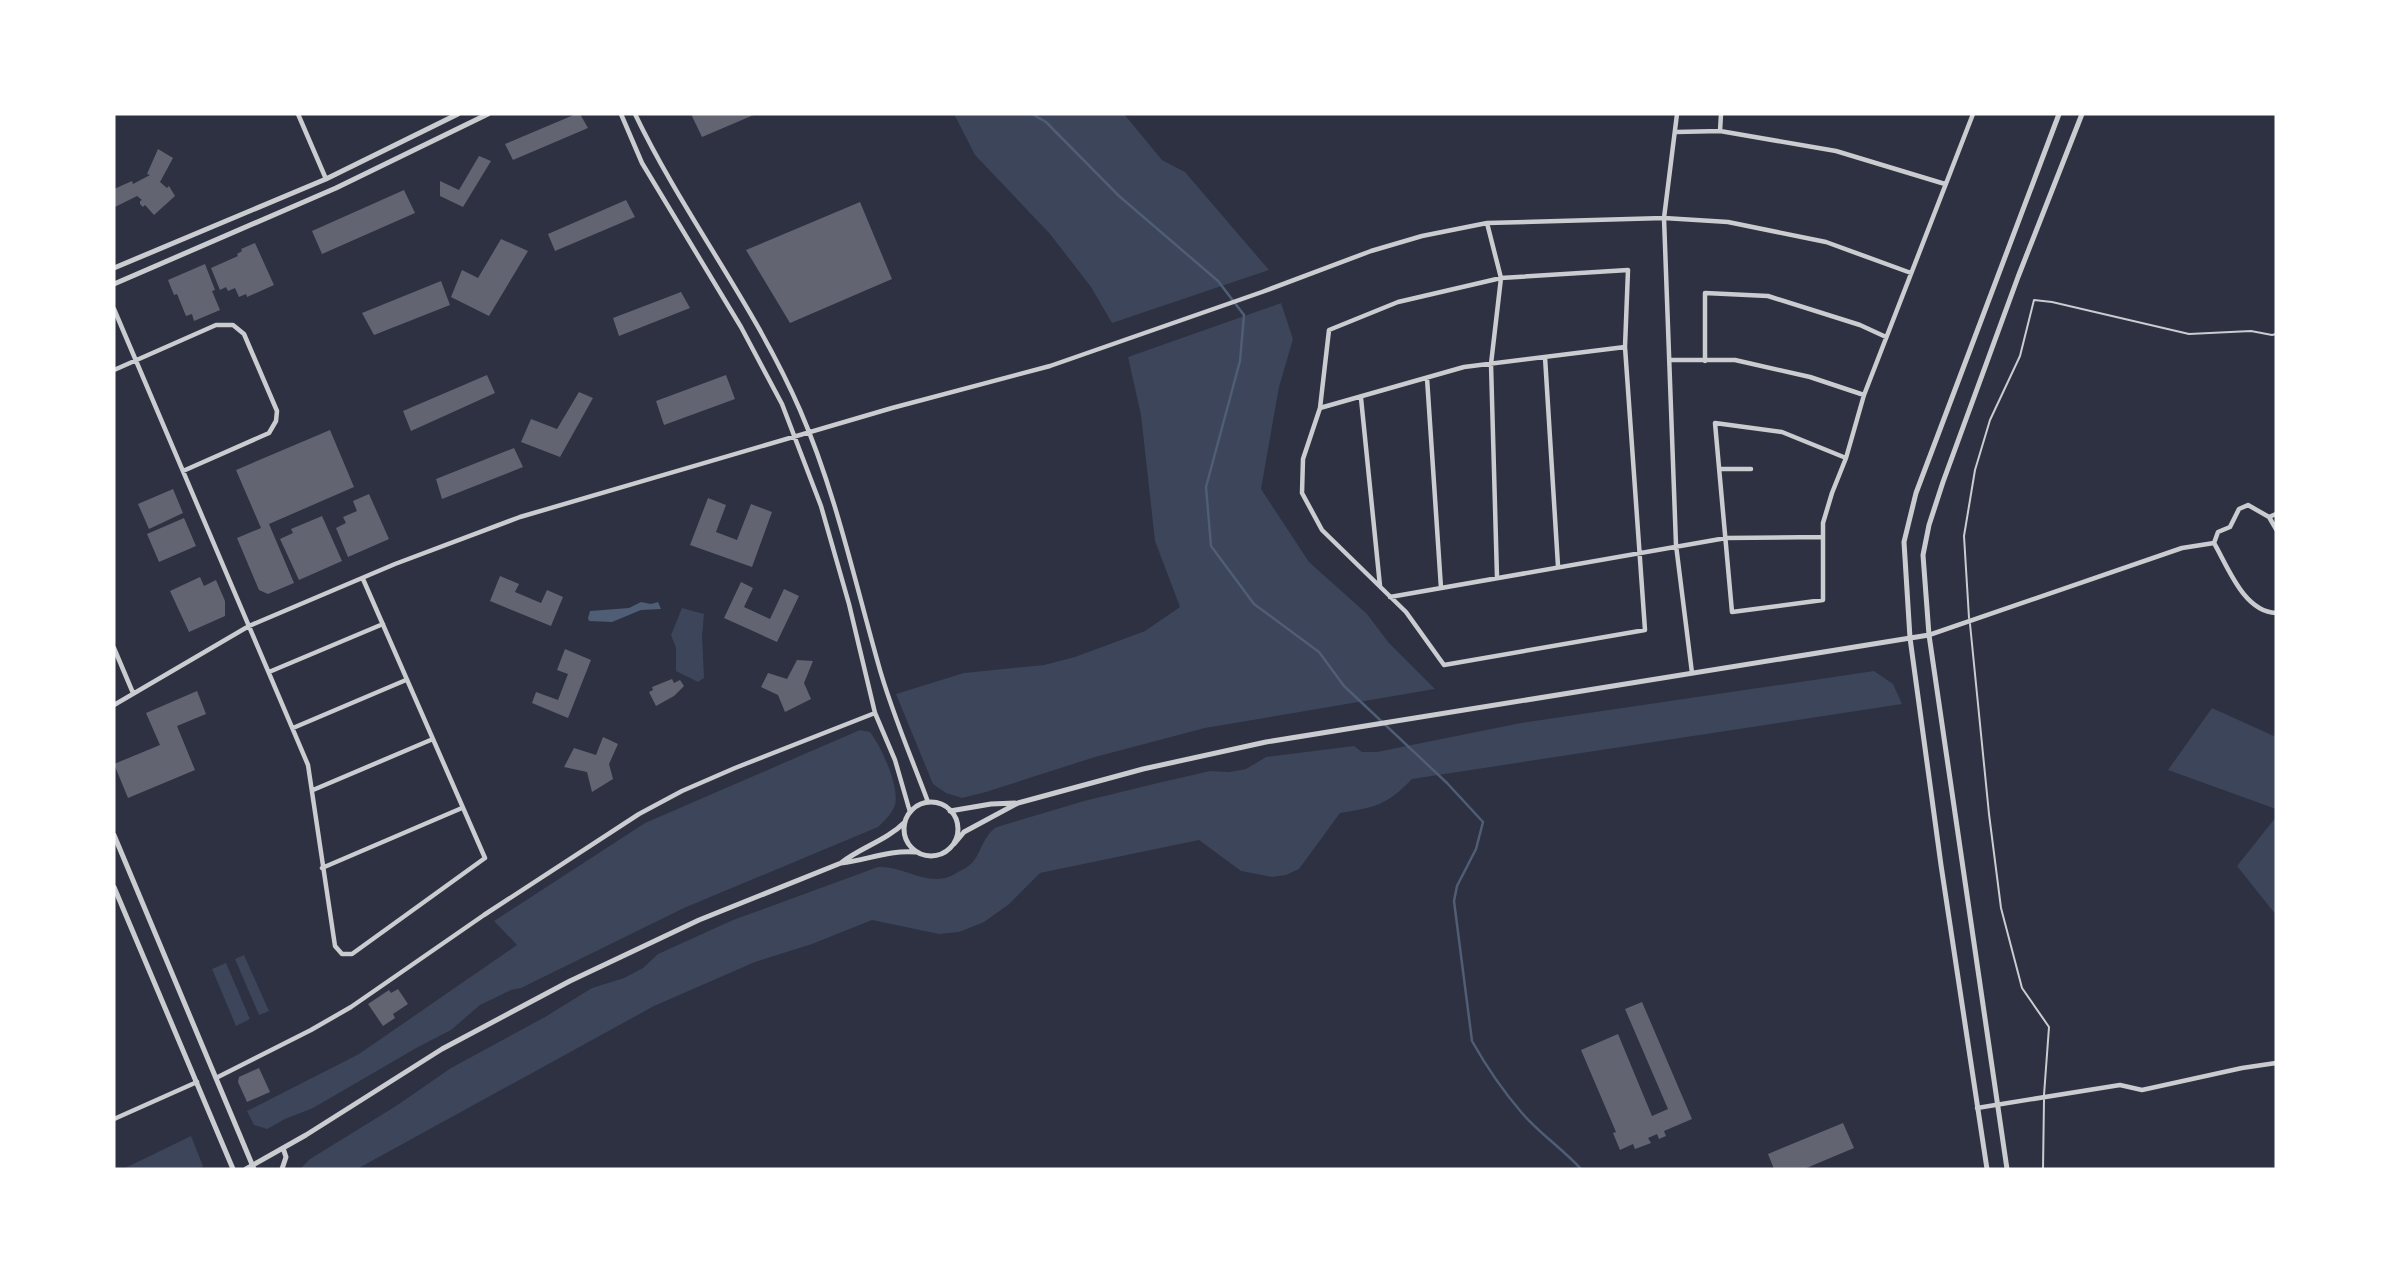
<svg xmlns="http://www.w3.org/2000/svg" width="2390" height="1283" font-family="'Archivo Narrow',sans-serif">
<style>
.green{fill:#3c4559}
.water{fill:#4f5d75}
.lines{fill:none;stroke-linecap:round;stroke-linejoin:round}
.stream{stroke:#4f5d75;stroke-width:2.5}
.building{fill:#626471}
.service{stroke:#caccd0;stroke-width:2}
.minor{stroke:#caccd0;stroke-width:4.5}
.tertiary{stroke:#caccd0;stroke-width:5}
</style>
<rect width="100%" height="100%" fill="#2d3142"/>
<!-- green -->
<path class="green" d="M 954,114 L 1124,114 L 1162,160 L 1185,172 L 1269,270 L 1112,323 L 1091,287 L 1050,234 L 975,155 Z
M 1281,303 L 1293,339 L 1279,387 L 1261,489 L 1309,562 L 1367,614 L 1389,643 L 1435,689 L 1205,728 L 1095,757 L 986,792 L 962,798 L 946,793 L 933,784 L 896,694 L 964,673 L 1044,665 L 1075,657 L 1145,631 L 1180,607 L 1155,541 L 1141,415 L 1128,357 Z
M 682,608 L 704,614 L 702,636 L 704,678 L 698,682 L 676,671 L 676,648 L 671,635 Z
M 1874,671 L 1893,684 L 1902,704 L 1412,779 C 1386,806 1375,807 1340,813 L 1299,869 L 1286,875 L 1272,877 L 1241,871 L 1199,840 L 1040,873 L 1008,905 L 984,922 L 959,932 L 939,934 L 872,920 L 812,944 L 755,962 L 654,1006 L 357,1169 L 300,1169 L 310,1159 L 396,1106 L 451,1068 L 545,1017 L 592,988 L 624,978 L 643,968 L 658,954 L 733,920 L 878,867 C 906,865 930,891 958,872 C 962,870 968,867 972,863 C 982,852 983,835 997,827 L 1084,801 L 1162,782 L 1210,771 L 1229,772 L 1246,769 L 1266,757 L 1354,746 L 1362,752 L 1377,752 L 1521,723 Z
M 2212,708 L 2276,737 L 2276,809 L 2168,770 Z
M 860,730 L 870,732 C 881,746 900,787 895,805 C 892,814 885,820 878,827 L 684,908 L 521,988 L 511,990 L 480,1005 L 451,1030 L 418,1047 L 313,1108 L 285,1119 L 267,1129 L 254,1125 L 247,1111 L 359,1054 L 517,945 L 494,921 L 645,823 Z
M 2276,817 L 2276,915 L 2237,866 Z
M 244,955 L 269,1011 L 259,1015 L 235,959 Z
M 226,963 L 250,1019 L 236,1026 L 212,969 Z
M 191,1136 L 203,1166 L 201,1169 L 123,1169 Z"/>
<!-- water -->
<path class="water" d="M 641,602 L 651,604 L 658,602 L 661,609 L 641,610 L 612,622 L 589,621 L 588,618 L 590,611 L 629,608 Z"/>
<g class="lines">
<!-- stream -->
<path class="stream" d="M 1032,114 L 1046,122 L 1119,196 L 1218,281 L 1244,315 L 1240,361 L 1206,487 L 1211,546 L 1254,604 L 1319,652 L 1344,686 L 1447,783 L 1483,822 L 1476,849 L 1457,886 L 1454,901 L 1472,1041 C 1486,1066 1503,1091 1522,1113 C 1539,1133 1563,1149 1581,1169"/>
</g>
<!-- building -->
<path class="building" d="M 576,114 L 580,114 L 588,128 L 513,160 L 505,144 Z
M 691,114 L 756,114 L 702,137 Z
M 158,149 L 173,158 L 160,182 L 167,188 L 169,186 L 175,196 L 154,215 L 145,205 L 143,207 L 140,204 L 140,201 L 142,200 L 137,196 L 115,207 L 114,189 L 132,181 L 133,184 L 150,175 L 147,174 Z
M 479,156 L 491,161 L 463,207 L 440,196 L 440,181 L 459,190 Z
M 404,190 L 415,213 L 322,254 L 312,231 Z
M 626,200 L 635,217 L 555,251 L 548,234 Z
M 860,202 L 892,279 L 790,323 L 746,250 Z
M 501,239 L 528,251 L 489,316 L 451,297 L 462,270 L 478,278 Z
M 255,243 L 274,285 L 247,297 L 246,294 L 239,297 L 235,288 L 228,291 L 226,287 L 220,290 L 211,268 L 238,256 L 237,254 L 242,251 L 241,249 Z
M 205,264 L 215,290 L 212,291 L 220,310 L 194,321 L 192,314 L 186,316 L 177,294 L 174,295 L 168,280 Z
M 441,281 L 450,305 L 374,335 L 362,313 Z
M 681,292 L 690,308 L 619,336 L 613,318 Z
M 487,375 L 495,393 L 411,431 L 403,411 Z
M 726,375 L 735,399 L 664,425 L 656,401 Z
M 579,392 L 593,398 L 560,457 L 521,442 L 531,419 L 557,429 Z
M 330,430 L 354,487 L 269,524 L 294,583 L 268,594 L 259,590 L 237,538 L 261,528 L 236,470 Z
M 514,448 L 523,467 L 442,499 L 436,479 Z
M 173,489 L 183,513 L 149,529 L 138,504 Z
M 369,494 L 389,539 L 348,557 L 336,528 L 346,523 L 343,517 L 357,511 L 353,501 Z
M 708,498 L 726,505 L 716,532 L 737,540 L 751,504 L 772,512 L 752,567 L 690,545 Z
M 322,516 L 342,561 L 299,580 L 280,539 L 293,533 L 291,529 Z
M 184,518 L 196,546 L 159,562 L 147,534 Z
M 500,576 L 519,584 L 515,592 L 541,603 L 547,590 L 563,597 L 551,626 L 490,601 Z
M 200,577 L 204,586 L 216,580 L 225,601 L 225,616 L 189,632 L 170,591 Z
M 741,582 L 753,588 L 744,607 L 770,619 L 784,589 L 799,596 L 777,642 L 724,618 Z
M 565,649 L 591,660 L 568,718 L 532,703 L 536,692 L 558,700 L 568,674 L 557,670 Z
M 797,660 L 813,661 L 804,683 L 811,699 L 785,712 L 778,695 L 761,687 L 768,673 L 787,679 Z
M 672,679 L 674,683 L 680,680 L 684,686 L 674,696 L 656,706 L 649,692 L 653,690 L 652,687 Z
M 197,691 L 206,714 L 177,726 L 195,770 L 128,798 L 114,764 L 160,745 L 146,713 Z
M 603,737 L 618,744 L 609,764 L 613,779 L 592,792 L 587,772 L 564,767 L 574,748 L 596,755 Z
M 398,989 L 408,1004 L 393,1014 L 395,1018 L 383,1026 L 368,1004 L 389,990 L 391,993 Z
M 1642,1002 L 1692,1119 L 1664,1131 L 1666,1136 L 1659,1139 L 1657,1134 L 1648,1138 L 1651,1143 L 1635,1149 L 1633,1144 L 1620,1150 L 1613,1133 L 1616,1132 L 1581,1050 L 1618,1034 L 1652,1116 L 1668,1109 L 1625,1009 Z
M 259,1068 L 270,1092 L 247,1102 L 238,1082 L 239,1077 Z
M 1843,1123 L 1854,1148 L 1804,1169 L 1774,1169 L 1768,1154 Z"/>
<g class="lines">
<!-- service -->
<path class="service" d="M 1969,618 L 1964,536 L 1975,470 L 1990,420 L 2020,356 L 2034,300 L 2052,302 L 2189,334 L 2251,331 L 2272,335 L 2276,334
M 1970,624 L 1989,814 L 2001,908 L 2022,988 L 2049,1027 L 2044,1095
M 2043,1169 L 2044,1100"/>
<!-- minor -->
<path class="minor" d="M 298,114 L 326,179
M 621,114 L 642,163 L 741,327 L 782,404 L 821,506 L 849,604 L 875,713 L 895,760 L 910,812
M 635,114 C 684,216 755,306 800,410 C 835,491 854,578 878,663 C 891,711 911,756 928,802
M 1677,114 L 1664,218 L 1676,545 L 1692,673
M 1720,131 L 1721,114
M 1676,132 L 1720,131 L 1836,151 L 1945,184
M 1487,223 L 1501,278 L 1491,364 L 1497,577
M 1628,270 L 1625,347 L 1645,630 L 1444,665 L 1406,612 L 1322,530 L 1302,493 L 1303,459 L 1320,408 L 1329,330 L 1398,302 L 1501,278 Z
M 114,309 L 308,765 L 335,946 L 342,954 L 352,954 L 485,858 L 363,579
M 1545,357 L 1558,566
M 1670,360 L 1735,360 L 1810,377 L 1864,395
M 1705,361 L 1705,293 L 1768,296 L 1860,325 L 1886,337
M 114,370 L 216,325 L 233,325 L 244,334 L 277,411 L 276,421 L 269,433 L 183,471
M 1427,378 L 1441,588
M 1361,398 L 1380,586
M 1320,408 L 1464,367 L 1625,347
M 1846,458 L 1782,432 L 1715,423 L 1732,612 L 1823,600 L 1823,523 L 1832,493 L 1846,458 L 1864,395 L 1973,114
M 1719,469 L 1751,469
M 2269,517 L 2276,529
M 2214,543 L 2218,532 L 2230,527 L 2239,509 L 2248,505 L 2269,517 L 2276,514
M 1390,597 L 1726,538 L 1823,537
M 1929,635 L 2182,548 L 2214,543 C 2228,567 2244,612 2276,613
M 114,648 L 133,693
M 269,672 L 383,624
M 114,705 L 249,626 L 395,564 L 520,517 L 892,408 L 1050,366 L 1262,292 L 1371,251 L 1422,236 L 1487,223 L 1664,218 L 1728,222 L 1826,242 L 1911,273
M 293,728 L 406,680
M 313,790 L 433,739
M 322,868 L 462,808
M 216,1078 L 311,1030 L 351,1007 L 484,915 L 639,814 L 682,791 L 735,768 L 875,713
M 1977,1108 L 2120,1085 L 2142,1090 L 2242,1068 L 2276,1063
M 114,1119 L 197,1082"/>
<!-- tertiary -->
<path class="tertiary" d="M 114,268 L 326,179 L 458,114
M 114,284 L 336,188 L 488,114
M904 829a27 27 0 1 1 54 0a27 27 0 1 1-54 0Z
M 950,811 L 991,804 L 1015,803
M 114,835 L 254,1169
M 954,844 L 964,832 L 1018,803 L 1143,769 L 1266,742 L 1929,635
M 841,863 C 867,860 889,850 915,852
M 114,887 L 233,1169
M 246,1169 L 306,1135 L 442,1049 L 570,981 L 699,920 L 841,863 C 861,847 886,841 905,822
M 282,1169 L 286,1157 L 283,1148
M 1987,1169 L 1941,865 L 1910,638 L 1904,542 L 1916,493 L 2059,114
M 2007,1169 L 1929,635 L 1923,555 L 1929,525 L 1943,482 L 2018,277 L 2082,114"/>
</g>
<!-- border -->
<rect width="2390" height="1283" fill="none" stroke="#ffffff" stroke-width="231"/>
</svg>
